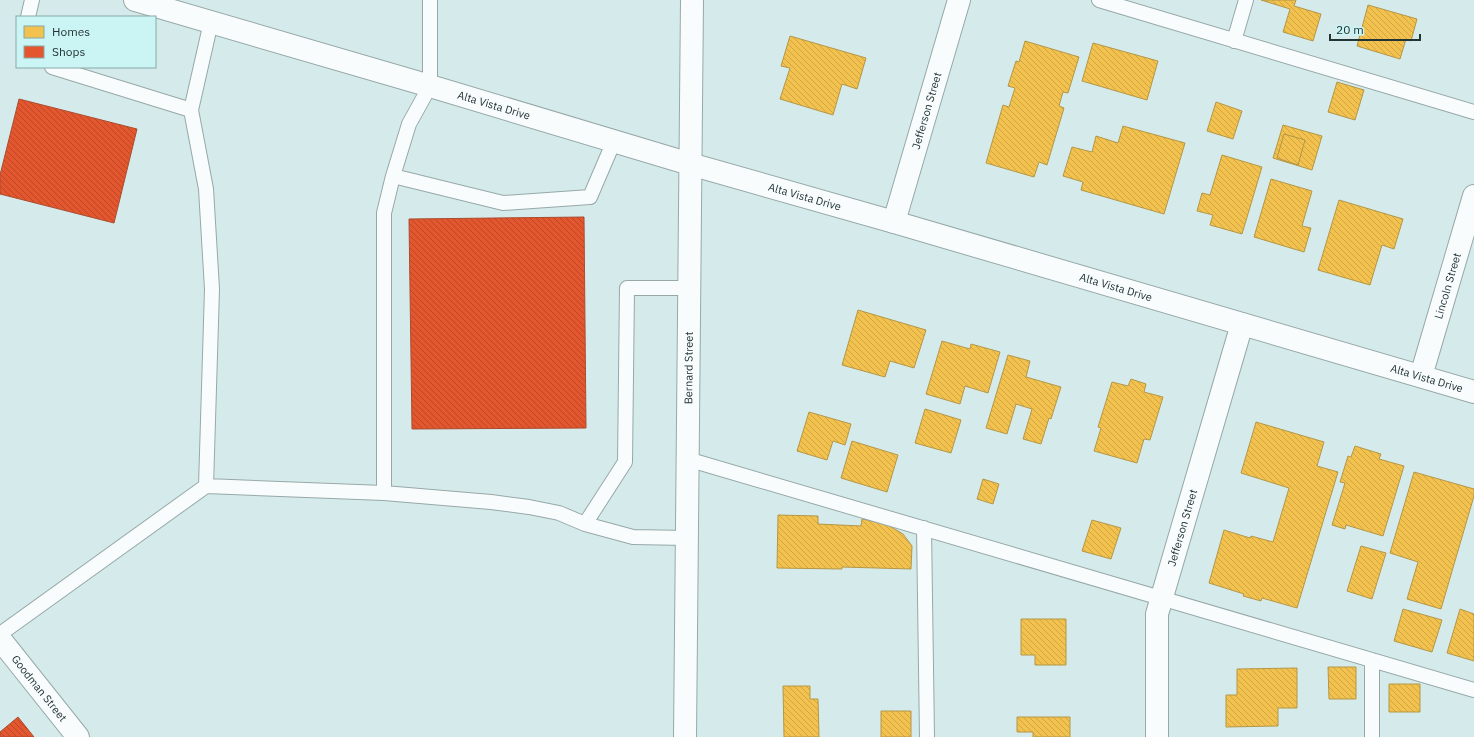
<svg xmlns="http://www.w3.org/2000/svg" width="1474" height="737" font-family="'IBM Plex Sans',sans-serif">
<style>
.homes{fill:url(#homes-back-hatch);stroke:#b49746}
.shops{fill:url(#shops-back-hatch);stroke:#aa4c30}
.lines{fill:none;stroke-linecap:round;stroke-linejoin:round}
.service-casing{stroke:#97a8a8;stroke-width:16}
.minor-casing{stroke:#97a8a8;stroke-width:24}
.tertiary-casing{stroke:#97a8a8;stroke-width:24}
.service{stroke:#f9fcfc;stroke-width:14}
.minor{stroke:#f9fcfc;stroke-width:22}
.tertiary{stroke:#f9fcfc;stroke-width:22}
.labels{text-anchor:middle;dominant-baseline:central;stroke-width:4;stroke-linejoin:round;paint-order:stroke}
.street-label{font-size:11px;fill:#233434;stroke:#cbf5f5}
</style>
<defs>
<pattern id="homes-back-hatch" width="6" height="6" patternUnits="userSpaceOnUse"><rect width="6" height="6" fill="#f2c14e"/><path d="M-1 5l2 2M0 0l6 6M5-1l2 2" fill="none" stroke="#cfa645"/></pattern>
<pattern id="shops-back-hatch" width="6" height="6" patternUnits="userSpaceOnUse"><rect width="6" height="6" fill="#e4572e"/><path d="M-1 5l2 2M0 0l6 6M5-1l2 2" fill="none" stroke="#b84928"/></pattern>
</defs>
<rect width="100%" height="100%" fill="#d5ebeb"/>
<!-- homes -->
<path class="homes" d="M 1261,0 L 1296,0 L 1294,6 L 1321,14 L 1313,41 L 1283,32 L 1290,9 Z
M 1368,5 L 1417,19 L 1411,41 L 1406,39 L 1400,59 L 1357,46 Z
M 790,36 L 866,58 L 857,89 L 842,84 L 833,115 L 780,99 L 790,68 L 781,66 Z
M 1025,41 L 1079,57 L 1068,93 L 1063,92 L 1059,106 L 1064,108 L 1047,165 L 1039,162 L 1034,177 L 986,163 L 1003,105 L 1009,107 L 1015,88 L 1008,86 L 1016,61 L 1019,62 Z
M 1093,43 L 1158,61 L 1147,100 L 1082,81 Z
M 1337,82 L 1364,90 L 1355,120 L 1328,112 Z
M 1216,102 L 1242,111 L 1233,139 L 1207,131 Z
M 1283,125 L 1322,136 L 1312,170 L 1273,158 Z
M 1123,126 L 1185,143 L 1164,214 L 1081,190 L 1083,182 L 1063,176 L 1072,147 L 1092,152 L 1096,136 L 1118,143 Z
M 1284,134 L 1305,140 L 1298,165 L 1277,158 Z
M 1222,155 L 1262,167 L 1242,234 L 1210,225 L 1213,215 L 1197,211 L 1202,193 L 1210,195 Z
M 1271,179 L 1312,191 L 1302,226 L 1311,228 L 1304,252 L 1254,237 Z
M 1339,200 L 1403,219 L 1394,249 L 1382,245 L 1370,285 L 1318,270 Z
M 858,310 L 926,330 L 914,368 L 890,361 L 885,377 L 842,365 Z
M 942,341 L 970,349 L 971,344 L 1000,352 L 988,393 L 965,386 L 960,404 L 926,394 Z
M 1008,355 L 1030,361 L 1026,377 L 1061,387 L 1051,419 L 1049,418 L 1041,444 L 1023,439 L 1032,409 L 1016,404 L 1007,434 L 986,428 Z
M 1131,379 L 1146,384 L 1144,392 L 1163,397 L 1150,440 L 1144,439 L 1137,463 L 1094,451 L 1101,428 L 1098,427 L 1112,382 L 1128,386 Z
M 925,409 L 961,420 L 951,453 L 915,443 Z
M 809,412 L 851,424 L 845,445 L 833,441 L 827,460 L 797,451 Z
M 1256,422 L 1324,442 L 1317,466 L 1338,472 L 1297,608 L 1262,598 L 1261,601 L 1243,596 L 1244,594 L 1209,583 L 1224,530 L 1250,538 L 1251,536 L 1273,542 L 1289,488 L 1241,473 Z
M 852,441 L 898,455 L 887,492 L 841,478 Z
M 1355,446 L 1381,454 L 1379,459 L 1404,466 L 1383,536 L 1346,525 L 1345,529 L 1332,525 L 1345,483 L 1340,482 L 1348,456 L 1351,457 Z
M 1414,472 L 1474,489 L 1474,496 L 1441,609 L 1407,599 L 1418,562 L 1390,553 Z
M 983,479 L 999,484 L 993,504 L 977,499 Z
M 778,515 L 818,516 L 818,524 L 861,526 L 862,519 L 886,524 L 903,534 L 912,546 L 911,569 L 842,567 L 842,569 L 777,568 Z
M 1092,520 L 1121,528 L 1111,559 L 1082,551 Z
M 1361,546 L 1386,553 L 1372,599 L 1347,591 Z
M 1403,609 L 1442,620 L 1432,652 L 1394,641 Z
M 1460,609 L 1474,614 L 1474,661 L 1447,653 Z
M 1021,619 L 1066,619 L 1066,665 L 1035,665 L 1035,655 L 1021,655 Z
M 1328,667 L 1356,667 L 1356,699 L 1329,699 Z
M 1297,668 L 1297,708 L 1278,708 L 1278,726 L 1226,727 L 1226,695 L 1237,695 L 1237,669 Z
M 1389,684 L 1420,684 L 1420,712 L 1389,712 Z
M 783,686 L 810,686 L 810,699 L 818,699 L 819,737 L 784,737 Z
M 881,711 L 911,711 L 911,737 L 881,737 Z
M 1017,717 L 1070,717 L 1070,737 L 1033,737 L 1033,732 L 1017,732 Z"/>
<!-- shops -->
<path class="shops" d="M 19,99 L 137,129 L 114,223 L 0,194 L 0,175 Z
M 584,217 L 586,428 L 412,429 L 409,219 Z
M 18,717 L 34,737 L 0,737 L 0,732 Z"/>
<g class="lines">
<defs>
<path id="service" d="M 430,0 L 430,86 L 409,124 L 393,176 L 384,213 L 384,493 L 491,502 L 529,507 L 559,513 L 585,524 L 633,537 L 687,538
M 1099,0 L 1474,112
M 28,17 L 32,0
M 211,22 L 191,110 L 206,189 L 212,289 L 206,486 L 384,493
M 1234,41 L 1246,0
M 52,67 L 191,110
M 393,176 L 503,203 L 590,197 L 614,141
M 687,459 L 1474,690
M 585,524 L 625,462 L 627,288 L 689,288
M 924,528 L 927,737
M 0,634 L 206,486
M 1372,660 L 1372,737"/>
<g id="minor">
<path id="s1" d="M 894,222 L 959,0"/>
<path id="s2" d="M 1421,376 L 1474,196"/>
<path id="s3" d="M 0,639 L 78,737"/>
<path id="s4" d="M 1157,737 L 1157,614 L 1242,324"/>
</g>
<g id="tertiary">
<path id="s5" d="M 135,0 L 430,86 L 690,164 L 894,222 L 1474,392"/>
<path id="s6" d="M 685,737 L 692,0"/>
</g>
</defs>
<!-- service casing -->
<use href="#service" class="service-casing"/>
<!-- minor casing -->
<use href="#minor" class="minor-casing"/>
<!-- tertiary casing -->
<use href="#tertiary" class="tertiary-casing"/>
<!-- service -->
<use href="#service" class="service"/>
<!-- minor -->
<use href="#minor" class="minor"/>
<!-- tertiary -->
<use href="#tertiary" class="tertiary"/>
</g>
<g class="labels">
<!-- street labels -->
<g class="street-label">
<text stroke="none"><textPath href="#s5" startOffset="374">Alta Vista Drive</textPath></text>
<text stroke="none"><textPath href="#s1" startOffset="116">Jefferson Street</textPath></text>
<text stroke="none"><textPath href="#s5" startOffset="698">Alta Vista Drive</textPath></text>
<text stroke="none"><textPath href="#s2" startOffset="94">Lincoln Street</textPath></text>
<text stroke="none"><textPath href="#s5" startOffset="1022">Alta Vista Drive</textPath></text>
<text stroke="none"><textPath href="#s6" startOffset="369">Bernard Street</textPath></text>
<text stroke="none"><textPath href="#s5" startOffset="1346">Alta Vista Drive</textPath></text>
<text stroke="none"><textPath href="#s4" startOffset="213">Jefferson Street</textPath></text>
<text stroke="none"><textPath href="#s3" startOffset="63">Goodman Street</textPath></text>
</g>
</g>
<!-- legend -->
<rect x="16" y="16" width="140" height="52" fill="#cbf5f5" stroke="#88a8a8"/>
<rect x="24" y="26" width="20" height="12" fill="#f2c14e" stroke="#88a8a8"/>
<text x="52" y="36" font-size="12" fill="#233434">Homes</text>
<rect x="24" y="46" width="20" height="12" fill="#e4572e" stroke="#88a8a8"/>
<text x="52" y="56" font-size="12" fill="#233434">Shops</text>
<!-- scale -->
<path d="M1330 34v6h90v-6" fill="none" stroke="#233434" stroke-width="2"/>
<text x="1336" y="34" font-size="12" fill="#233434" stroke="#cbf5f5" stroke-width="3" paint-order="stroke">20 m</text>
</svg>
